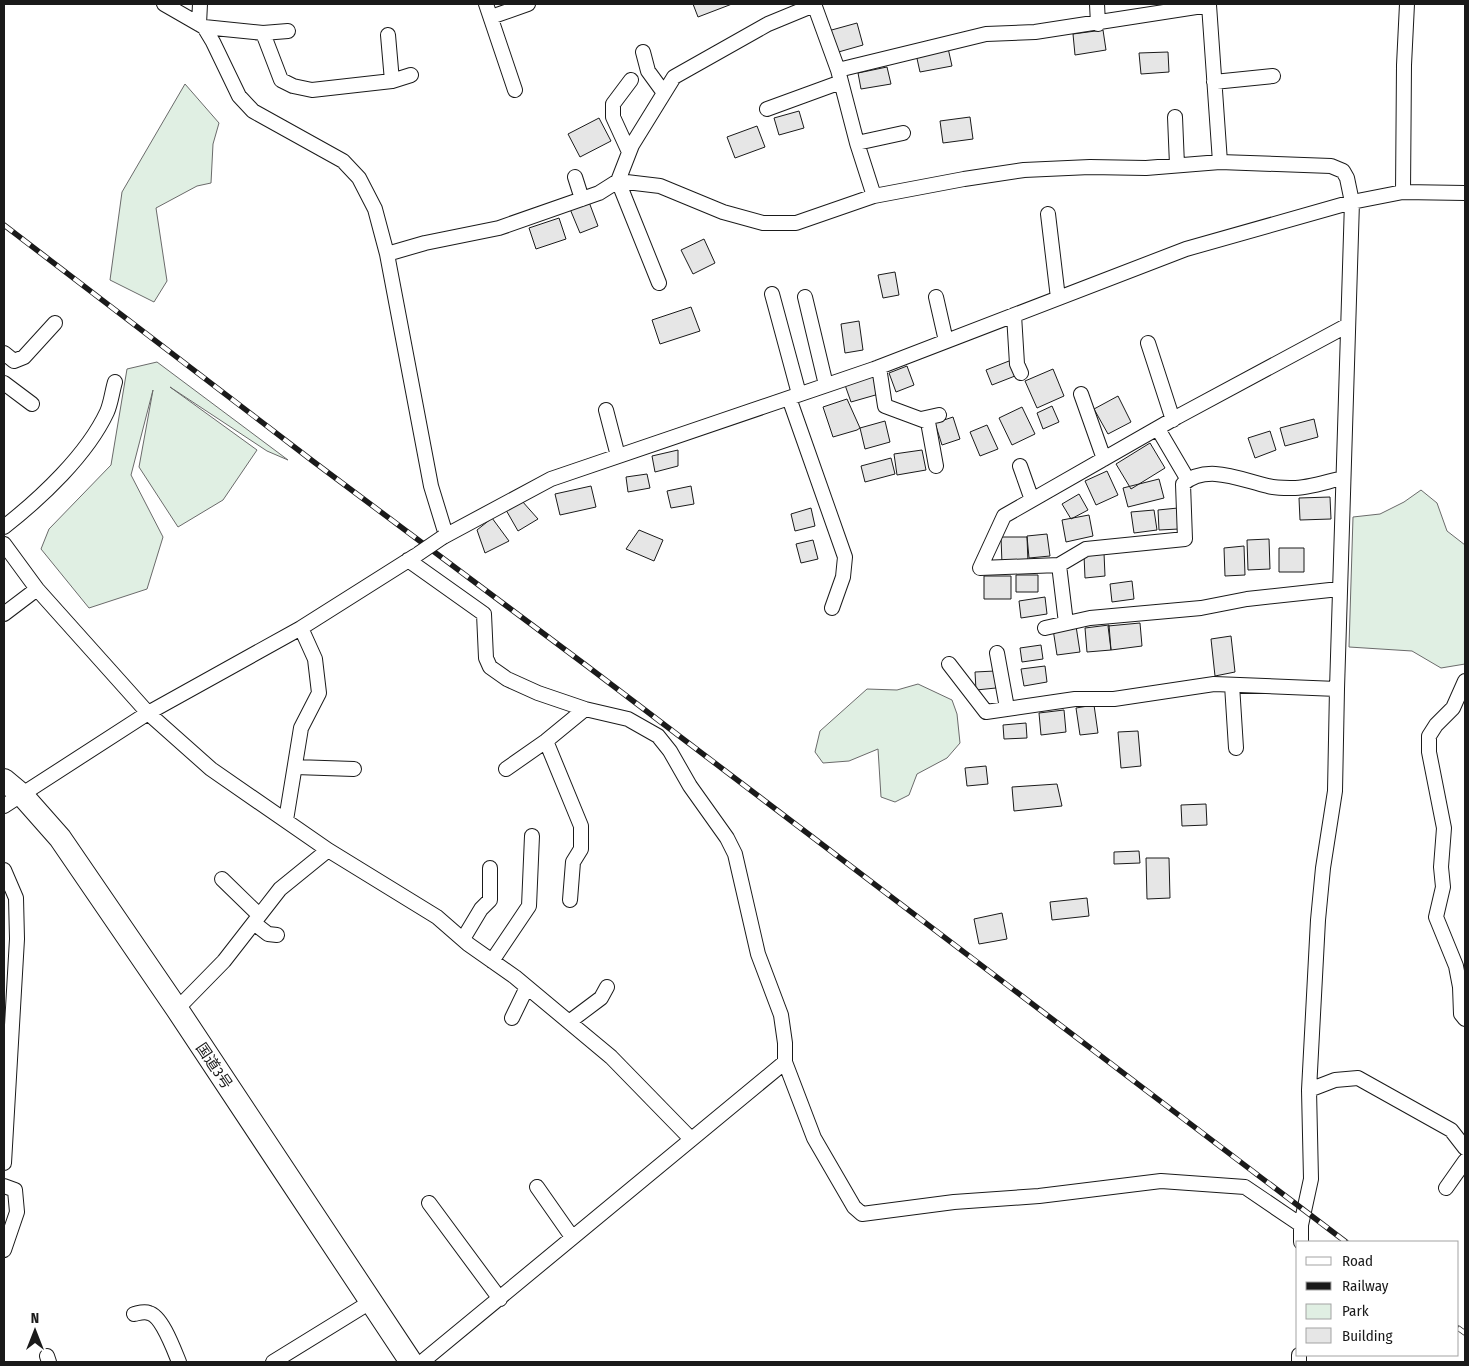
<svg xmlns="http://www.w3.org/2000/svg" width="1469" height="1366" font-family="'Fira Sans Condensed','Noto Sans JP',sans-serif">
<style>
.green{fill:#e0efe3;stroke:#6a6a6a}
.building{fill:#e6e6e6;stroke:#1a1a1a}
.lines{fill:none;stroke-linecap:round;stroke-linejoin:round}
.minor-casing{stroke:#1a1a1a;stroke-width:16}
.trunk-casing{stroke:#1a1a1a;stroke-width:24}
.minor{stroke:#fff;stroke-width:14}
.trunk{stroke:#fff;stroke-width:22}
.rail-casing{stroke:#1a1a1a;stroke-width:5.5}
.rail{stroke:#fff;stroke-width:4;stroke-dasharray:11;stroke-linecap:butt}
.minor-bridge-casing{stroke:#1a1a1a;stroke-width:16;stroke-linecap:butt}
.minor-bridge{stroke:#fff;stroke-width:14}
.labels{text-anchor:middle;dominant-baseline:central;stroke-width:4;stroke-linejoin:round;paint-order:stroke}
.street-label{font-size:15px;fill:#1a1a1a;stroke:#fff}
</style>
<rect width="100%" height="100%" fill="#fff"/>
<!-- green -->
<path class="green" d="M 185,84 L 219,123 L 213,144 L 211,183 L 197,186 L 156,208 L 167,281 L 154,302 L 110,280 L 122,192 Z
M 157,362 L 288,460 L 267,451 L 170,387 L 257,450 L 223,500 L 178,527 L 139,467 L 153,390 L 131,475 L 163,537 L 147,589 L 89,608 L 41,549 L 49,529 L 111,465 L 127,369 Z
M 1421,490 L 1437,503 L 1447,531 L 1465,545 L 1465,664 L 1441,668 L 1412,651 L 1349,647 L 1353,517 L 1380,514 L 1404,502 Z
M 918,684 L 952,700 L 957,714 L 960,743 L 947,758 L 917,774 L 909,795 L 895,802 L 881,797 L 878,749 L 849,761 L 823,763 L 815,752 L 820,731 L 867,689 L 897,690 Z"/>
<!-- building -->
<path class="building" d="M 693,4 L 732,4 L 698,17 Z
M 857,23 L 863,45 L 835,53 L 828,31 Z
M 1103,30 L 1106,50 L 1075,55 L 1073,34 Z
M 948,48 L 952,66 L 920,72 L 916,54 Z
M 1168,52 L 1169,72 L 1141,74 L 1139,53 Z
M 887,67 L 891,84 L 861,89 L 858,73 Z
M 799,111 L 804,128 L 779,135 L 774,118 Z
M 970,117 L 973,139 L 943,143 L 940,121 Z
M 599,118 L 611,141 L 580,157 L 568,134 Z
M 757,126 L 765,147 L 735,158 L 727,137 Z
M 589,202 L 598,226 L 580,233 L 570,209 Z
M 559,218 L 566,239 L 536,249 L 529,228 Z
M 704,239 L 715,263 L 693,274 L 681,250 Z
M 895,272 L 899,295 L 883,298 L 878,275 Z
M 691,307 L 700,331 L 660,344 L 652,320 Z
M 859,321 L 863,350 L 845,353 L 841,324 Z
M 1009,361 L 1015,376 L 992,385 L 986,370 Z
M 907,366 L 914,385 L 896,392 L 889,373 Z
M 1053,369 L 1064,396 L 1037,408 L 1025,381 Z
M 874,376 L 879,394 L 851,402 L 845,385 Z
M 1118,396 L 1131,422 L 1108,434 L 1094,409 Z
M 847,399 L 860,428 L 857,430 L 833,437 L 823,407 Z
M 1052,406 L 1059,422 L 1043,429 L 1037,413 Z
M 1022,407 L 1035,434 L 1012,445 L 999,418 Z
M 953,417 L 960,439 L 942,445 L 935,423 Z
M 1314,419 L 1318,437 L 1285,446 L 1280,428 Z
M 885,421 L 890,442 L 865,449 L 860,428 Z
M 987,425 L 998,449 L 980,456 L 970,432 Z
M 1270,431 L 1276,450 L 1255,458 L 1248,438 Z
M 1150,443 L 1165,468 L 1131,489 L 1116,464 Z
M 678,450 L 678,466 L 655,472 L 652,456 Z
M 922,450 L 926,470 L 897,475 L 894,454 Z
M 891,458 L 895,474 L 865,482 L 861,466 Z
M 1107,471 L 1118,495 L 1096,505 L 1085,481 Z
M 647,474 L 650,488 L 628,492 L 626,477 Z
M 1159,479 L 1164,498 L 1128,507 L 1123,488 Z
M 591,486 L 596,507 L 560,515 L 555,494 Z
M 691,486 L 694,504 L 671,508 L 667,491 Z
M 1079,494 L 1088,510 L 1071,519 L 1062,504 Z
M 1330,497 L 1331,519 L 1300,520 L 1299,498 Z
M 522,501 L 538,519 L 518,531 L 506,510 Z
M 811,508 L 815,526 L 795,531 L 791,514 Z
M 1178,508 L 1179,529 L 1159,530 L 1158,510 Z
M 1154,510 L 1157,530 L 1134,533 L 1131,512 Z
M 1089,515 L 1093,536 L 1066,542 L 1062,520 Z
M 492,518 L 509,541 L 485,553 L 477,530 Z
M 639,530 L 663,540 L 654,561 L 626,549 Z
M 1047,534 L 1050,556 L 1029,558 L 1027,536 Z
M 1001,537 L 1027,537 L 1028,563 L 1002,564 Z
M 1269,539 L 1270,569 L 1248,570 L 1247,540 Z
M 813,540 L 818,559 L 801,563 L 796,544 Z
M 1244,546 L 1245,575 L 1225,576 L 1224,548 Z
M 1279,548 L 1304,548 L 1304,572 L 1279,572 Z
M 1104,553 L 1105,576 L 1085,578 L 1084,555 Z
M 1016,575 L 1038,575 L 1038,592 L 1016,592 Z
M 984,576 L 1011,576 L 1011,599 L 984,599 Z
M 1132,581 L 1134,599 L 1112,602 L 1110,584 Z
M 1045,597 L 1047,614 L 1021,618 L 1019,601 Z
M 1140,623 L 1142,646 L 1111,650 L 1108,626 Z
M 1109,625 L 1111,650 L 1087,652 L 1085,628 Z
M 1076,626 L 1080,652 L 1057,655 L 1053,629 Z
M 1231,636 L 1235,672 L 1215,676 L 1211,639 Z
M 1041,645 L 1043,659 L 1022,662 L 1020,648 Z
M 1045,666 L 1047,682 L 1024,686 L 1021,669 Z
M 995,671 L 996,688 L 976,690 L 975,672 Z
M 1094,705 L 1098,733 L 1080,735 L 1076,708 Z
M 1064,710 L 1066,732 L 1041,735 L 1039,713 Z
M 1026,723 L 1027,738 L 1004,739 L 1003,725 Z
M 1138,731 L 1141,766 L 1121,768 L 1118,732 Z
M 986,766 L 988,784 L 967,786 L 965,768 Z
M 1057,784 L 1062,806 L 1014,811 L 1012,787 Z
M 1206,804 L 1207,825 L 1182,826 L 1181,805 Z
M 1139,851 L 1140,863 L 1114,864 L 1114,852 Z
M 1146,858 L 1169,858 L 1170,898 L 1147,899 Z
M 1087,898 L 1089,916 L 1052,920 L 1050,902 Z
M 1002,913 L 1007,939 L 979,944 L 974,919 Z"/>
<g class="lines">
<defs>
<path id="minor" d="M 164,4 L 204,27 L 213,42 L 239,96 L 253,111 L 343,161 L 359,178 L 375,209 L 387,254 L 431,486 L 446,535
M 486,4 L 515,90
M 814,4 L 838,70 L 857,143 L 874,196
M 1097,4 L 1098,24
M 491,17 L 528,4
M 199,24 L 200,4
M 204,27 L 263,33 L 288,31
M 263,33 L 281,80 L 293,86 L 312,90 L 392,81 L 411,75
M 388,35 L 392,81
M 643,52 L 648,71 L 664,93
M 838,70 L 986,34 L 1035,32 L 1209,5 L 1220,162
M 1214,82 L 1273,76
M 767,109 L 841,82
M 1175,117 L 1177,165
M 857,143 L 903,133
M 629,152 L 613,117 L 613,104 L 631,80
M 575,177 L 582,199
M 1403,192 L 1404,65 L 1407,4
M 1048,214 L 1058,298
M 387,254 L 425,243 L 499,228 L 599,193 L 618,181 L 660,186 L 723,212 L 763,223 L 796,223 L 874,196 L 964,179 L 1024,170 L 1090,167 L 1146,168 L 1220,162 L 1331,166 L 1343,171 L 1347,178 L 1352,202 L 1337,689 L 1335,791 L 1323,868 L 1318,920 L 1309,1090 L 1311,1179 L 1301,1225 L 1301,1242
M 659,283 L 618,181 L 632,145 L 674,77 L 768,24 L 814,5
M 772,294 L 799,394
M 805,297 L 826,385
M 936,297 L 946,341
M 1014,315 L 1017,364 L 1021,373
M 1148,343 L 1173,420
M 4,353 L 14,361 L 24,357 L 55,323
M 879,367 L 885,406 L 928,422 L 936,466
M 4,383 L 32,404
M 1081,394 L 1104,459
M 789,398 L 845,557 L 843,577 L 832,608
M 606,410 L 618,456
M 921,419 L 939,415
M 1158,429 L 1188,480
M 1020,466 L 1032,500
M 1343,478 C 1328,481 1306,489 1290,488 C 1283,488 1275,488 1268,486 C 1241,480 1207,463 1183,484 L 1185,539 L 1086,549 L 1059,565 L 980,568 L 1004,516 L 1177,417 L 1348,325
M 4,527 C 41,498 87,455 107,412 C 111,403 112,392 115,382
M 443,537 L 551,479 L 874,369 L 1186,249 L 1352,202 L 1403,192 L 1465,193
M 4,544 L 37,589 L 148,713 L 211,769 L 328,850 L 280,889 L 224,961 L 177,1009
M 408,560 L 484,614 L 486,658 L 490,667 L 507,679 L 538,693 L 585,709 L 628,719 L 658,736 L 670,751 L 690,786 L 727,838 L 735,854 L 758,954 L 781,1015 L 785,1043 L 785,1062 L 814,1138 L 854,1207 L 862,1214 L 954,1202 L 1039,1196 L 1161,1181 L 1245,1187 L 1301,1225
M 1059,565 L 1066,623
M 4,614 L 37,589
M 1045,628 L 1090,618 L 1201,608 L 1247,599 L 1339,589
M 997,653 L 1007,708
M 949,664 L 986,712 L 1075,699 L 1114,699 L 1214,684 L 1337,689
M 1465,681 L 1453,708 L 1436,725 L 1429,736 L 1429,752 L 1444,828 L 1441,867 L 1443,887 L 1436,917 L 1456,966 L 1460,987 L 1461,1014 L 1465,1019
M 1232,685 L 1236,748
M 546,741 L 581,826 L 581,849 L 573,862 L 570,900
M 295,767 L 354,769
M 506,769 L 546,741 L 585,709
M 4,806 L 148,713 L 301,628 L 415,556
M 286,820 L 301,728 L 319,693 L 315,659 L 301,628
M 328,850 L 437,917 L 468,944 L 515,977 L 611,1057 L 691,1139
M 4,870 L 16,898 L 17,939 L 4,1163
M 222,879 L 259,915
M 254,923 L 268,934 L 277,935
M 463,939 L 481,909 L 490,900 L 490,868
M 492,961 L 529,906 L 532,836
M 512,1018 L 527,987
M 569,1022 L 601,998 L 607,987
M 1309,1090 L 1335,1080 L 1358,1078 L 1451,1130 L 1465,1148
M 4,1186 L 15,1190 L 17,1212 L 4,1250
M 537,1187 L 572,1237
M 1446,1188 L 1465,1161
M 429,1203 L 500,1299
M 134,1314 C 139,1313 144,1311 149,1313 C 162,1316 174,1350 179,1362
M 47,1356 L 49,1362
M 273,1362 L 372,1301
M 422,1362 L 785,1062
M 1299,1362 L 1299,1355"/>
<path id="trunk" d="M 4,780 L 22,795 L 60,838 L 177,1009 L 411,1362"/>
</defs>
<!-- minor casing -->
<use href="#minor" class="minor-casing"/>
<!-- trunk casing -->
<use href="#trunk" class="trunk-casing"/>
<!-- minor -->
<use href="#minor" class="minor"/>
<!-- trunk -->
<use href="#trunk" class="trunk"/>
<defs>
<path id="rail" d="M 4,225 L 314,462 L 587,666 L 1346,1242
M 1458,1328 L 1465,1333"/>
</defs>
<!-- rail casing -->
<use href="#rail" class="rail-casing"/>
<!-- rail -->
<use href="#rail" class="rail"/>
<defs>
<path id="minor-bridge" d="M 418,554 L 443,537"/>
</defs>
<!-- minor-bridge casing -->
<use href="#minor-bridge" class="minor-bridge-casing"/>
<!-- minor-bridge -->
<use href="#minor-bridge" class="minor-bridge"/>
</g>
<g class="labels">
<!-- street labels -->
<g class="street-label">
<text transform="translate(214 1066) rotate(56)">国道3号</text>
</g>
</g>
<!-- border -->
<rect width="1469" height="1366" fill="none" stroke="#1a1a1a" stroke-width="10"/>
<!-- legend -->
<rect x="1296" y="1241" width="162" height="115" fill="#ffffff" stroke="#a3a3a3"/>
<rect x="1306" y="1257" width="25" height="8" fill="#ffffff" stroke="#a3a3a3"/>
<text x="1342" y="1266" font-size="15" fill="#1a1a1a">Road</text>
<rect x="1306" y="1282" width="25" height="8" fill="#1a1a1a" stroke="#a3a3a3"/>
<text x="1342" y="1291" font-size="15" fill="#1a1a1a">Railway</text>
<rect x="1306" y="1304" width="25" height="15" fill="#e0efe3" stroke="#a3a3a3"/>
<text x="1342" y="1316" font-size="15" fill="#1a1a1a">Park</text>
<rect x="1306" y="1328" width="25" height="15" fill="#e6e6e6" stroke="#a3a3a3"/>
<text x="1342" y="1341" font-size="15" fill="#1a1a1a">Building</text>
<!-- north arrow -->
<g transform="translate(35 1331)" stroke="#ffffff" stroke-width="4" paint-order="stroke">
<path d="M0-4L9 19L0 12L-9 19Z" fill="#1a1a1a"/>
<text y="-8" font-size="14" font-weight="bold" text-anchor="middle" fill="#1a1a1a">N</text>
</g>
</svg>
